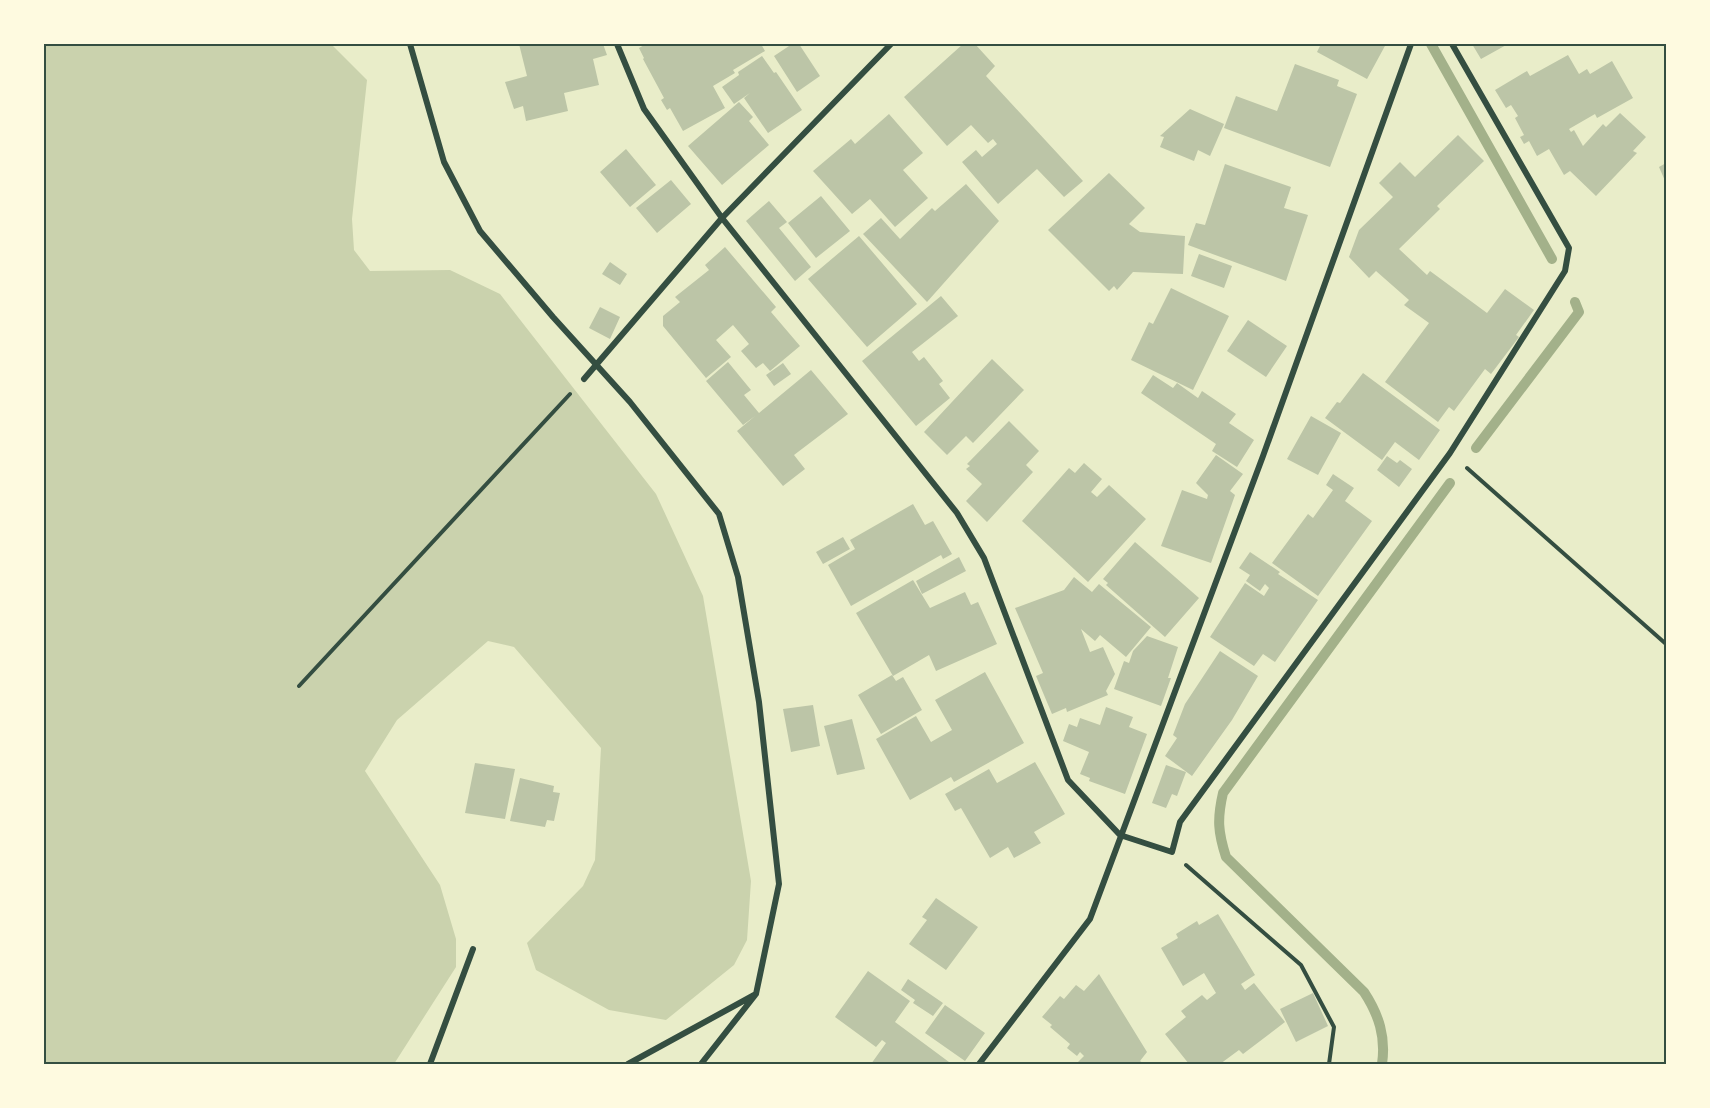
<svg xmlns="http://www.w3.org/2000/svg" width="1710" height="1108" font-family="'Golos Text',sans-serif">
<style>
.green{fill:#cad2ad}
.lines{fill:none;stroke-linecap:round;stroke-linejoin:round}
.stream{stroke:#a3b18a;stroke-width:10}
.building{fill:#bcc5a7}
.path{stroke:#344e41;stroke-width:4}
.minor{stroke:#344e41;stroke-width:6}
.neatline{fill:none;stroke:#344e41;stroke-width:2}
</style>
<rect width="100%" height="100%" fill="#e9edc9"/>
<!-- green -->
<path class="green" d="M 44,44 L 331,44 L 367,80 L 352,219 L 354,250 L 370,271 L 450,270 L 500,294 L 656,494 L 703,596 L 751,881 L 747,940 L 734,965 L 666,1020 L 609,1010 L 536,970 L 527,943 L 583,886 L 595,860 L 601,748 L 514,647 L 488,641 L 397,720 L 365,771 L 440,885 L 456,939 L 456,967 L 394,1064 L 44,1064 Z"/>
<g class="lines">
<!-- stream -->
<path class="stream" d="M 1431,44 L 1552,259
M 1476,448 L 1579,312 L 1575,302
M 1382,1064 C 1386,1037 1379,1015 1364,992 L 1226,857 C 1218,832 1217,819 1223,793 L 1450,483"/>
</g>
<!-- building -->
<path class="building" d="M 519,44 L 603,44 L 607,55 L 593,59 L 599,85 L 564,93 L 568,111 L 526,121 L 523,106 L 514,109 L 505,82 L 527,76 Z
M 646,44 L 761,44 L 765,51 L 733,70 L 735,73 L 713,86 L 725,108 L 683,131 L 670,108 L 667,110 L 661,100 L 664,98 L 643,59 L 644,58 L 639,48 Z
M 792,44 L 799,44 L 820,76 L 797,92 L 774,56 Z
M 963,44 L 975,44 L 995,66 L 986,76 L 1083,181 L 1064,197 L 1037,169 L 998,204 L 962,162 L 976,150 L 982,157 L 997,144 L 993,139 L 988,143 L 971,125 L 947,146 L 904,97 Z
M 1321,44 L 1386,44 L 1367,79 L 1317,52 Z
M 1472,44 L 1508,44 L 1481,59 Z
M 1568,55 L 1579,74 L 1587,69 L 1590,74 L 1612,61 L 1633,98 L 1597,118 L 1595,114 L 1569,129 L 1571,132 L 1574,130 L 1583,146 L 1603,124 L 1606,127 L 1620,113 L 1646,137 L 1633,151 L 1637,153 L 1596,196 L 1570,171 L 1564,175 L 1549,149 L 1537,156 L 1529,141 L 1524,144 L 1520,137 L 1524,135 L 1515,118 L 1518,116 L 1511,105 L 1506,108 L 1495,90 L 1527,71 L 1530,76 Z
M 762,56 L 774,73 L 776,72 L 802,110 L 768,133 L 744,98 L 750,93 L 734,104 L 722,87 L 739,75 L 738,72 Z
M 1295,64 L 1339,80 L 1337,86 L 1357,94 L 1330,167 L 1224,128 L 1236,96 L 1277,111 Z
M 739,102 L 753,117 L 749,121 L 769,145 L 722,185 L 688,146 Z
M 1190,109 L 1224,124 L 1210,156 L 1198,150 L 1194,161 L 1160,147 L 1164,137 L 1160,136 Z
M 889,114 L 923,153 L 903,170 L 928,198 L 895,227 L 870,199 L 852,214 L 813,171 L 851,139 L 855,144 Z
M 1458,135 L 1484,161 L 1437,206 L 1440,209 L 1399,249 L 1427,275 L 1430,271 L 1487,313 L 1505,289 L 1534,310 L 1516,335 L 1519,337 L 1491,374 L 1485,369 L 1454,411 L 1449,407 L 1438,422 L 1385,382 L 1429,323 L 1404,305 L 1409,300 L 1376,271 L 1369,278 L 1349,257 L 1359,230 L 1393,197 L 1379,183 L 1400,162 L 1415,177 Z
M 626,149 L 656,185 L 630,207 L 600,172 Z
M 1666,163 L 1666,183 L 1659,167 Z
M 1225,164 L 1291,187 L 1284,208 L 1308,215 L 1286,281 L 1188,245 L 1196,223 L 1205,225 Z
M 1109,173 L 1145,208 L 1129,224 L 1140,232 L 1185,236 L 1183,274 L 1133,272 L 1117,290 L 1114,286 L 1109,291 L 1048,230 Z
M 671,180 L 691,204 L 657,233 L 636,208 Z
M 966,184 L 999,221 L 927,302 L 863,234 L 881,218 L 900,239 L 932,208 L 935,211 Z
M 821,196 L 850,231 L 816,258 L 788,223 Z
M 769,201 L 787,222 L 779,228 L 811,267 L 795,281 L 746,221 Z
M 859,236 L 917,304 L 867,347 L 808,279 Z
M 725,247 L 776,307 L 771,312 L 800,346 L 770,371 L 763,363 L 756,368 L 741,351 L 749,344 L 733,325 L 716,340 L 731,357 L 706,378 L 663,326 L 663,316 L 680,302 L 675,297 L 709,270 L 705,265 Z
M 1199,254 L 1232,266 L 1224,288 L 1191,276 Z
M 610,262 L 627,274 L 620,285 L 602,274 Z
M 1171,288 L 1229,316 L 1193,390 L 1131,360 L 1149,322 L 1153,324 Z
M 941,296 L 958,316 L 912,352 L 919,361 L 924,357 L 943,381 L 939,384 L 950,398 L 916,426 L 862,361 Z
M 600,307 L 620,317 L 610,339 L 589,328 Z
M 1248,320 L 1287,346 L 1266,377 L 1227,351 Z
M 992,359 L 1024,390 L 973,443 L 966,436 L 947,455 L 924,432 Z
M 728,362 L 751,390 L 744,395 L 759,413 L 811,370 L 848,414 L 794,455 L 805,469 L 783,486 L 737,431 L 755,416 L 743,425 L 706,381 Z
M 783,363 L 791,374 L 774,386 L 766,375 Z
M 1363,373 L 1440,430 L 1419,460 L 1395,442 L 1382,460 L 1325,418 L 1337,402 L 1340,403 Z
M 1153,375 L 1173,388 L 1177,383 L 1198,398 L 1202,391 L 1236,414 L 1229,423 L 1254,440 L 1237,467 L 1212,451 L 1216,444 L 1141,393 Z
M 1311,416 L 1341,433 L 1318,475 L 1287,459 Z
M 1009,421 L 1039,451 L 1026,465 L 1033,472 L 987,522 L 966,501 L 982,484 L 966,469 L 970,466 L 967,464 Z
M 1216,455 L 1243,474 L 1230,491 L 1235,495 L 1211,563 L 1161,546 L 1182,490 L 1207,499 L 1208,495 L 1196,483 Z
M 1387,456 L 1397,463 L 1400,460 L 1412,469 L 1399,487 L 1377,470 Z
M 1084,463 L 1102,479 L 1091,492 L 1097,497 L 1109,485 L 1146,519 L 1088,582 L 1022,521 L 1069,468 L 1075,473 Z
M 1333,474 L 1354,488 L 1345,501 L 1372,521 L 1318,596 L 1272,563 L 1308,514 L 1313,518 L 1333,490 L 1326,485 Z
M 913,504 L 925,525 L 933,521 L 952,554 L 943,559 L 941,555 L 851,606 L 828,565 L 855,549 L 850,540 Z
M 843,537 L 850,549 L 823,564 L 816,552 Z
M 1135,542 L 1199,598 L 1165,637 L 1106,585 L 1108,583 L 1103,579 Z
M 1250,552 L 1280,572 L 1278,574 L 1318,600 L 1275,662 L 1263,654 L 1254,666 L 1210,637 L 1245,583 L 1264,596 L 1269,588 L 1265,584 L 1260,591 L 1246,581 L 1250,575 L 1239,568 Z
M 959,557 L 966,571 L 922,594 L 916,581 Z
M 1074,577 L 1092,592 L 1099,584 L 1151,627 L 1126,657 L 1100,635 L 1095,641 L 1081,629 L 1090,652 L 1103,647 L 1115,674 L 1106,691 L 1108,695 L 1067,712 L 1066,708 L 1052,714 L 1036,676 L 1043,673 L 1015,608 L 1064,590 Z
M 913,580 L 930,608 L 965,592 L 971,605 L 978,602 L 997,644 L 936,671 L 929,655 L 893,676 L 856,613 Z
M 1147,636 L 1178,647 L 1168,678 L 1171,678 L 1161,706 L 1114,689 L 1124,661 L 1129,663 L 1133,651 Z
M 1220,651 L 1258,676 L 1232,720 L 1192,776 L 1165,756 L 1177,738 L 1173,735 L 1185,704 Z
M 985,672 L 1024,743 L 954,782 L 951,777 L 910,800 L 876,739 L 916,716 L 931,742 L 952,730 L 935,700 Z
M 892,675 L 896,681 L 903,677 L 922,710 L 881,734 L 858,695 Z
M 813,705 L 820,746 L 791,752 L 783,709 Z
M 1106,707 L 1133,717 L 1129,727 L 1147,734 L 1125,794 L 1089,781 L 1090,778 L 1080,774 L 1089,752 L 1063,741 L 1069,724 L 1077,727 L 1080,718 L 1100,725 Z
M 852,719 L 865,769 L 837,775 L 824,726 Z
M 1035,762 L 1065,814 L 1034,832 L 1041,843 L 1014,858 L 1008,847 L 990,858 L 961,808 L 955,811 L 945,794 L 989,769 L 997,783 Z
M 475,763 L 515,769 L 505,819 L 465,813 Z
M 1166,765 L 1186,772 L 1177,796 L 1172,794 L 1166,808 L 1152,803 Z
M 520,778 L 554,786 L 553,792 L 560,793 L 554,821 L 547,820 L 545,827 L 510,821 Z
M 936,898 L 978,927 L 946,970 L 909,944 L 927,920 L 922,917 Z
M 1218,914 L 1255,975 L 1241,984 L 1245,990 L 1254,983 L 1285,1022 L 1243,1054 L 1239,1050 L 1220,1064 L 1189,1064 L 1165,1034 L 1186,1017 L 1181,1011 L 1202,995 L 1207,1000 L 1216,993 L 1204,973 L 1183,986 L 1161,948 L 1178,938 L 1176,934 L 1197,921 L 1199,925 Z
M 868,971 L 910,1001 L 895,1022 L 949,1062 L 947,1064 L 871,1064 L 886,1043 L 882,1040 L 876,1047 L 835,1017 Z
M 1099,974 L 1147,1052 L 1140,1061 L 1144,1064 L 1076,1064 L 1084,1056 L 1080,1052 L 1077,1056 L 1067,1048 L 1070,1044 L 1050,1027 L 1052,1025 L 1042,1017 L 1060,996 L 1064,999 L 1076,985 L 1084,991 Z
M 908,979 L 943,1003 L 933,1016 L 913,1003 L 915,1000 L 901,990 Z
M 1313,993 L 1328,1026 L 1296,1042 L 1280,1009 Z
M 945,1005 L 985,1033 L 965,1061 L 925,1033 Z"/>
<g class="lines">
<!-- path -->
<path class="path" d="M 1467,468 L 1666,644
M 299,686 L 570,394
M 1186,865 L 1301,965 L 1334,1027 L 1329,1064"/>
<!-- minor -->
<path class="minor" d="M 410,44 L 444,162 L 480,231 L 553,317 L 630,402 L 719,514 L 738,577 L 759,702 L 779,884 L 756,994
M 617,44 L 644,109 L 722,218 L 957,513 L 984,558 L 1068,780 L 1120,835 L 1172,852 L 1180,822 L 1450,453 L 1565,271 L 1569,248 L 1452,44
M 584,379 L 722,218 L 891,44
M 430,1064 L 473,949
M 628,1064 L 756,994 L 701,1064
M 979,1064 L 1090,919 L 1263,456 L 1411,44"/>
</g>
<!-- border -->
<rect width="1710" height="1108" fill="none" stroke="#fefae0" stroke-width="90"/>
<rect x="45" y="45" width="1620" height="1018" class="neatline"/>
</svg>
